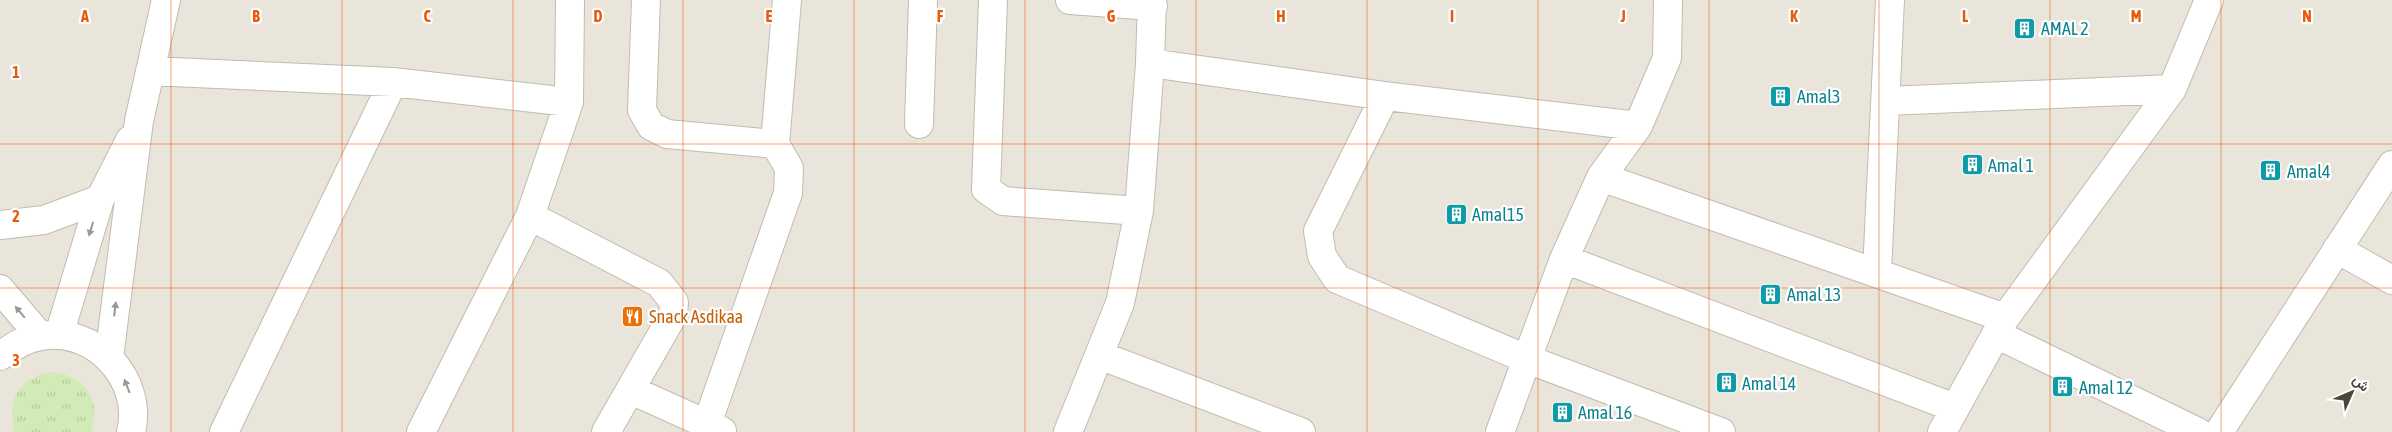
<svg xmlns="http://www.w3.org/2000/svg" width="2392" height="432" font-family="'Asap Condensed',Vazirmatn,sans-serif">
<style>
.residential{fill:#eae5da}
.grass{fill:url(#grass-tufts)}
.lines{fill:none;stroke-linecap:round;stroke-linejoin:round}
.minor-casing{stroke:#c2bbae;stroke-width:30}
.minor{stroke:#fff;stroke-width:28}
.oneway{fill:#9c9892}
.grid{fill:none;stroke:#e8590c;stroke-width:1;stroke-opacity:0.55}
.labels{text-anchor:middle;dominant-baseline:central;stroke-width:4.5;stroke-linejoin:round;paint-order:stroke}
.culture-label{font-size:18px;fill:#0d838f;stroke:#fff;text-anchor:start}
.food-label{font-size:18px;fill:#c56008;stroke:#fff;text-anchor:start}
.grid-label{font-size:16px;text-anchor:middle;font-weight:bold;fill:#e8590c;stroke:#fff;stroke-width:4.5;stroke-linejoin:round;paint-order:stroke}
</style>
<defs>
<pattern id="grass-tufts" width="24" height="20" patternUnits="userSpaceOnUse" patternTransform="scale(1.25)"><rect width="24" height="20" fill="#d2eab5"/><path d="M3 7l-1-3M5 7V3M7 7l1-3M15 17l-1-3M17 17v-4M19 17l1-3" fill="none" stroke="#b6ca9c"/></pattern>
</defs>
<rect width="100%" height="100%" fill="#f6f3ec"/>
<!-- residential -->
<path class="residential" d="M 0,0 L 2392,0 L 2392,432 L 0,432 Z"/>
<!-- grass -->
<path class="grass" d="M 54,372 C 85,376 102,402 91,432 L 15,432 C 5,399 20,376 54,372 Z"/>
<g class="lines">
<defs>
<path id="minor" d="M 646,0 L 642,110 L 651,126 L 667,134 L 775,144 L 789,168 L 788,193 L 707,424
M 993,0 L 986,189 L 1003,201 L 1139,211
M 1070,0 L 1153,6
M 1150,63 L 1385,96 L 1638,126
M 150,71 L 393,82 L 569,102
M 1385,96 L 1318,231 L 1322,256 L 1337,279 L 1527,359 L 1721,432
M 1887,101 L 2172,89
M 919,124 L 923,0
M 775,144 L 787,0
M 1601,177 L 2005,318
M 530,216 L 659,283 L 674,302 L 673,315 L 606,432
M 0,225 L 44,220 L 100,199
M 2337,249 L 2392,280
M 1564,259 L 1955,408
M 1877,272 L 1890,0
M 0,289 L 40,336
M 1996,334 L 2198,432
M 59,335 L 100,199 L 130,140
M 1099,355 L 1301,432
M 0,356 C 13,347 25,338 41,336 C 94,326 144,379 131,432
M 109,358 L 139,121 L 166,0
M 631,390 L 722,431
M 224,432 L 393,82
M 421,432 L 530,216 L 569,102 L 570,0
M 1068,432 L 1120,303 L 1139,211 L 1150,63 L 1152,0
M 1500,432 L 1564,259 L 1601,177 L 1638,126 L 1667,58 L 1668,0
M 1942,432 L 2005,318 L 2172,89 L 2209,0
M 2219,432 L 2392,165"/>
</defs>
<!-- minor casing -->
<use href="#minor" class="minor-casing"/>
<!-- minor -->
<use href="#minor" class="minor"/>
</g>
<!-- one-way arrows -->
<defs><path id="oneway-solid" d="M-6-.8H1V-3.2L6.5 0L1 3.2V.8H-6Z" transform="scale(1.25)"/></defs>
<g class="oneway">
<use href="#oneway-solid" transform="translate(91 229) rotate(107)"/>
<use href="#oneway-solid" transform="translate(115 309) rotate(-83)"/>
<use href="#oneway-solid" transform="translate(20 312) rotate(-130)"/>
<use href="#oneway-solid" transform="translate(127 386) rotate(-111)"/>
</g>
<!-- grid -->
<path class="grid" d="M 171,0 L 171,432M 342,0 L 342,432M 513,0 L 513,432M 683,0 L 683,432M 854,0 L 854,432M 1025,0 L 1025,432M 1196,0 L 1196,432M 1367,0 L 1367,432M 1538,0 L 1538,432M 1709,0 L 1709,432M 1879,0 L 1879,432M 2050,0 L 2050,432M 2221,0 L 2221,432M 0,144 L 2392,144M 0,288 L 2392,288"/>
<!-- icons -->
<defs>
<symbol id="building-square" viewBox="-11 -11 22 22"><rect x="-9" y="-9" width="18" height="18" rx="4" fill="#0f9aa8" stroke="#fff"/><path d="M-4-6H4V6H1V3H-1V6H-4ZM-2.5-4.3h1.7v1.8h-1.7ZM.8-4.3h1.7v1.8H.8ZM-2.5-1h1.7V.8h-1.7ZM.8-1h1.7V.8H.8Z" fill="#fff"/></symbol>
<symbol id="restaurant-square" viewBox="-11 -11 22 22"><rect x="-9" y="-9" width="18" height="18" rx="4" fill="#e8710a" stroke="#fff"/><path d="M-5-6h1v4h1v-4h1v4h1v-4h1v5L-1.5 .5V6h-2V.5L-5-1ZM5-6V6H3V1.5H1.5Q1.5-4 5-6Z" fill="#fff"/></symbol>
</defs>
<g fill-rule="evenodd">
<use href="#building-square" x="2012" y="16" width="25" height="25"/>
<use href="#building-square" x="1768" y="84" width="25" height="25"/>
<use href="#building-square" x="1960" y="152" width="25" height="25"/>
<use href="#building-square" x="2258" y="158" width="25" height="25"/>
<use href="#building-square" x="1444" y="202" width="25" height="25"/>
<use href="#building-square" x="1758" y="282" width="25" height="25"/>
<use href="#restaurant-square" x="620" y="304" width="25" height="25"/>
<use href="#building-square" x="1714" y="370" width="25" height="25"/>
<use href="#building-square" x="2050" y="374" width="25" height="25"/>
<use href="#building-square" x="1550" y="400" width="25" height="25"/>
</g>
<g class="labels">
<!-- culture labels -->
<g class="culture-label">
<text x="2041" y="28">AMAL 2</text>
<text x="1797" y="96">Amal3</text>
<text x="1988" y="165">Amal 1</text>
<text x="2287" y="171">Amal4</text>
<text x="1472" y="214">Amal15</text>
<text x="1787" y="294">Amal 13</text>
<text x="1742" y="383">Amal 14</text>
<text x="2079" y="387">Amal 12</text>
<text x="1578" y="412">Amal 16</text>
</g>
<!-- food labels -->
<g class="food-label">
<text x="649" y="316">Snack Asdikaa</text>
</g>
</g>
<g class="grid-label">
<text x="85" y="22">A</text>
<text x="256" y="22">B</text>
<text x="427" y="22">C</text>
<text x="598" y="22">D</text>
<text x="769" y="22">E</text>
<text x="940" y="22">F</text>
<text x="1111" y="22">G</text>
<text x="1281" y="22">H</text>
<text x="1452" y="22">I</text>
<text x="1623" y="22">J</text>
<text x="1794" y="22">K</text>
<text x="1965" y="22">L</text>
<text x="2136" y="22">M</text>
<text x="2307" y="22">N</text>
<text x="16" y="78">1</text>
<text x="16" y="222">2</text>
<text x="16" y="366">3</text>
</g>
<!-- north arrow -->
<g transform="translate(2352 392) rotate(45)" stroke="#ffffff" stroke-width="4" paint-order="stroke">
<path d="M0-4L9 19L0 12L-9 19Z" fill="#4b4439"/>
<text y="-8" font-size="14" font-weight="bold" text-anchor="middle" fill="#4b4439">ش</text>
</g>
</svg>
